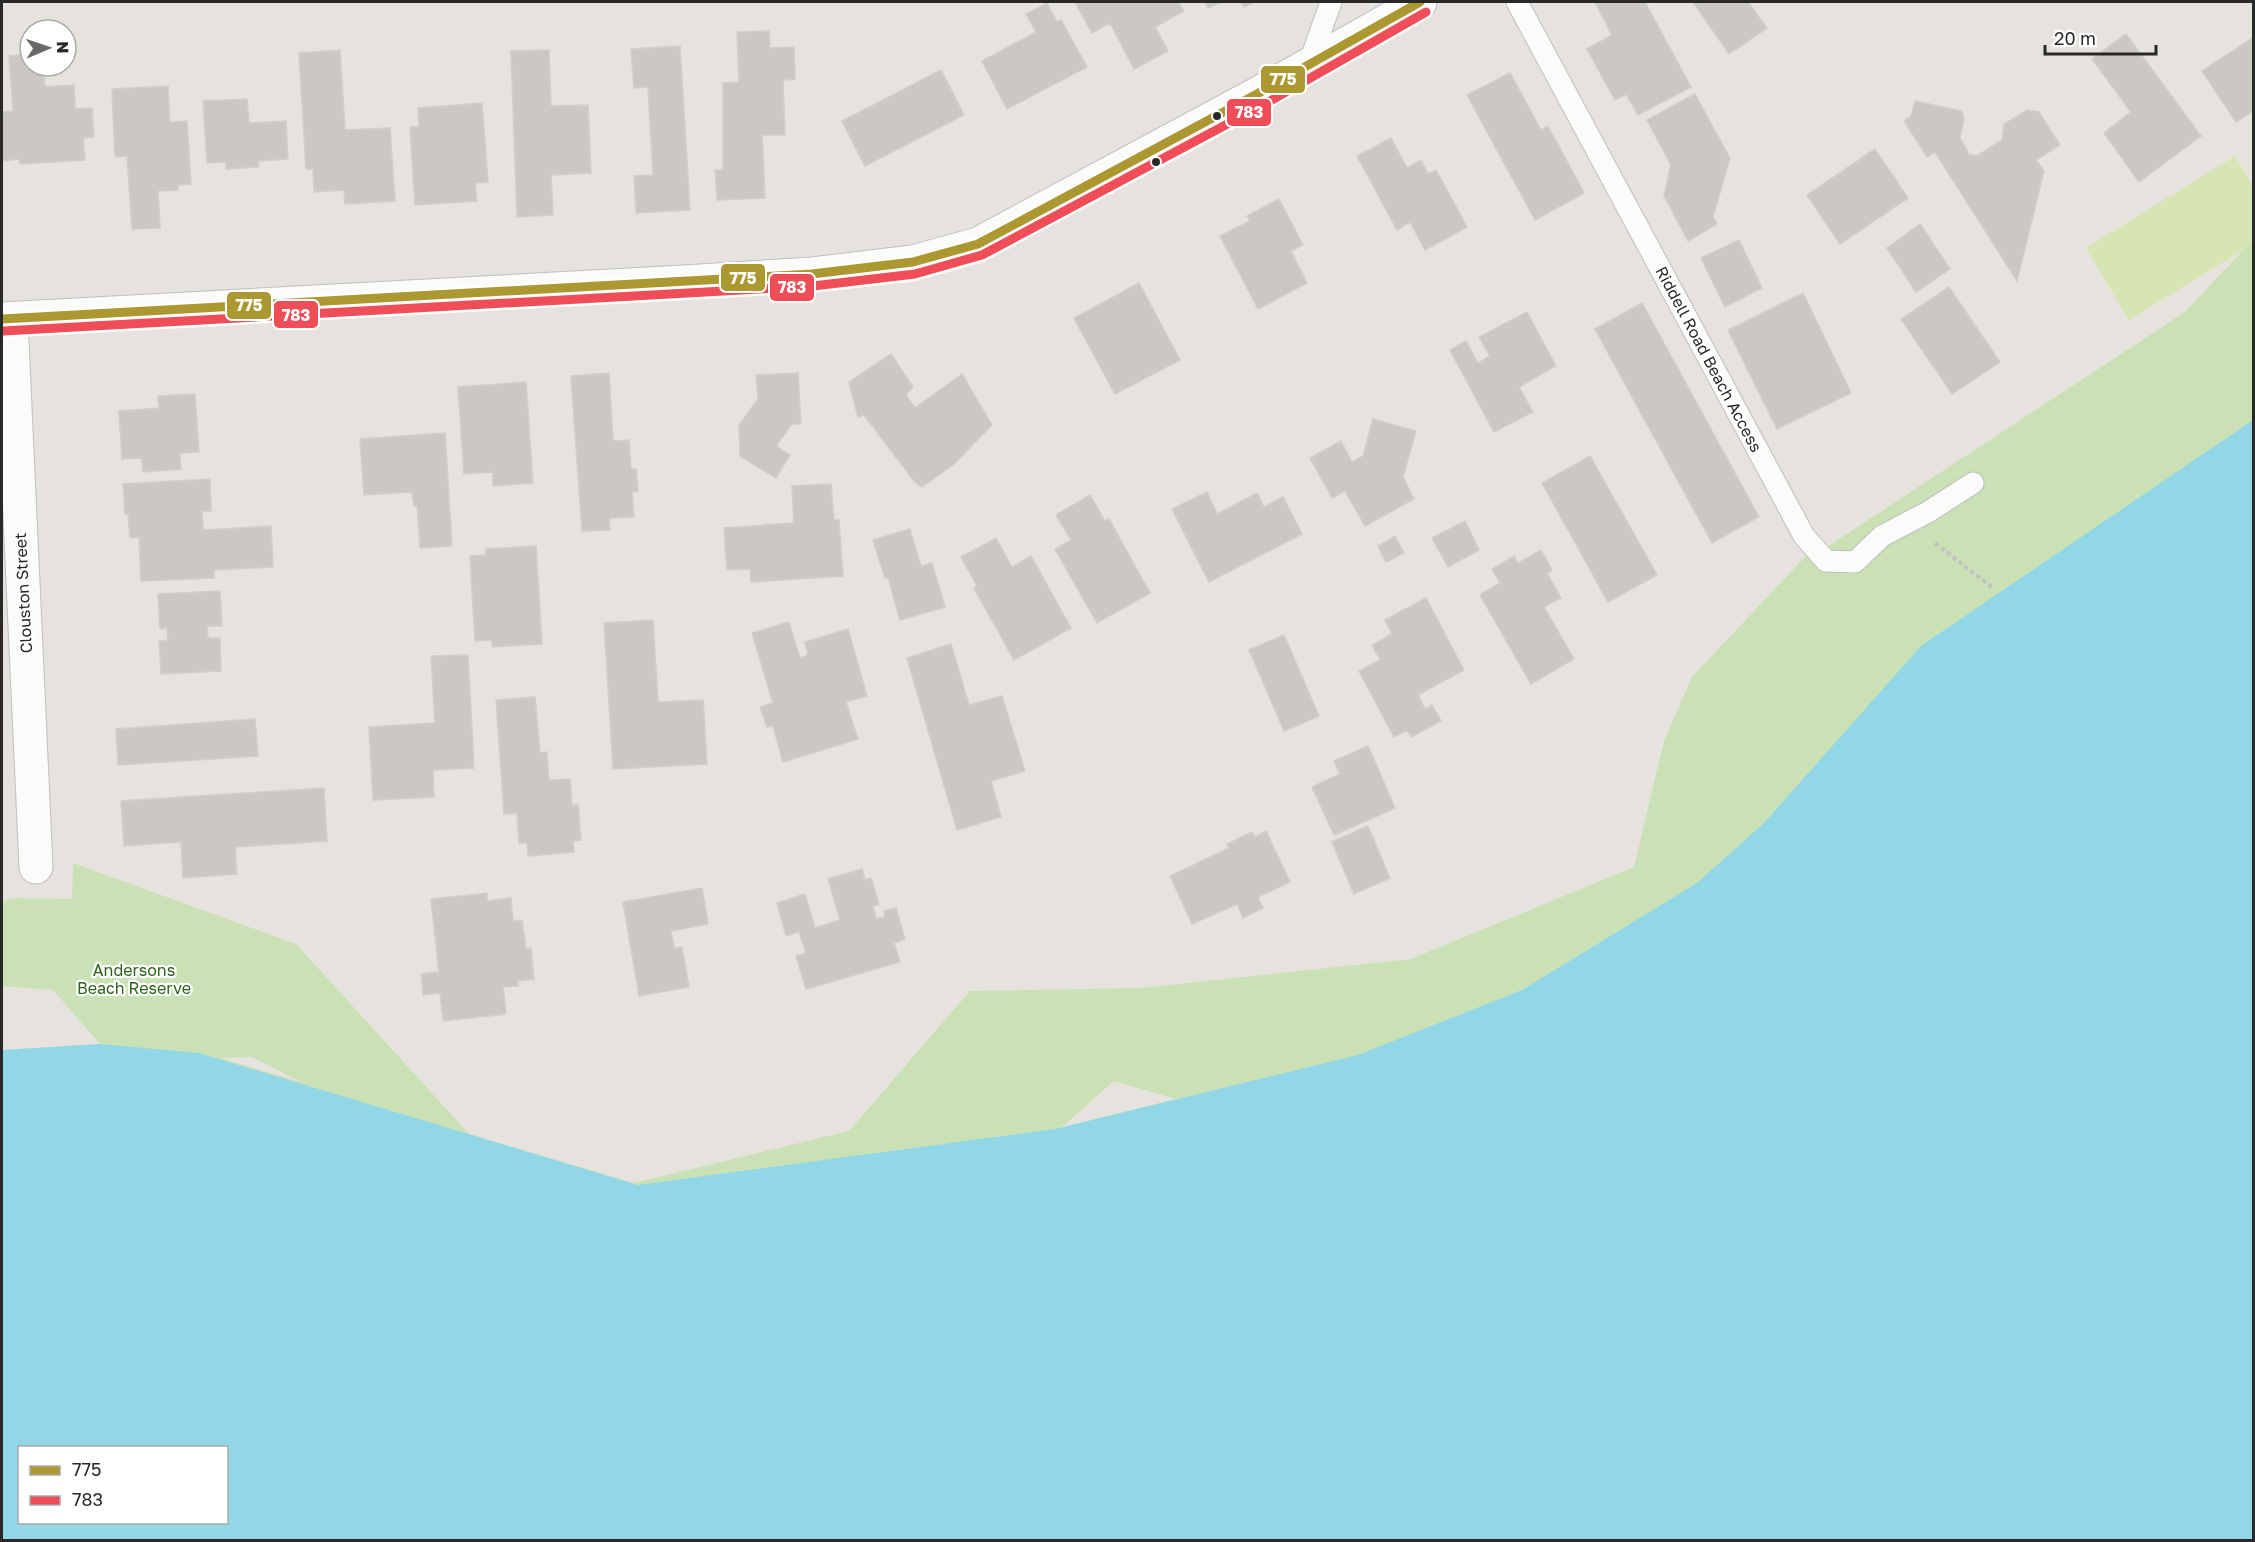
<svg xmlns="http://www.w3.org/2000/svg" width="2255" height="1542" font-family="'Golos Text',sans-serif">
<style>
.green{fill:#cae1b6;fill-rule:evenodd}
.pitch{fill:#d6e5b3}
.water{fill:#91d7e8;fill-rule:evenodd}
.building{fill:#cbc8c4;stroke:#d1cec9;stroke-width:1.5}
.lines{fill:none;stroke-linecap:round;stroke-linejoin:round}
.lane-casing{stroke:#c0bebf;stroke-width:23}
.street-casing{stroke:#c0bebf;stroke-width:35}
.secondary-casing{stroke:#c0bebf;stroke-width:35}
.path{stroke:#c3c2c2;stroke-width:4;stroke-dasharray:4.5 3;stroke-linecap:butt}
.lane{stroke:#fbfbfa;stroke-width:21}
.street{stroke:#fbfbfa;stroke-width:33}
.secondary{stroke:#fbfbfa;stroke-width:33}
.bus-1-casing{stroke:#fff;stroke-width:14}
.bus-2-casing{stroke:#fff;stroke-width:14}
.bus-1{stroke:#ac9831;stroke-width:9}
.bus-2{stroke:#ef4d58;stroke-width:9}
.bus-dot{fill:#282828;stroke:#fff;stroke-width:2}
.labels{text-anchor:middle;dominant-baseline:central;stroke-width:4.5;stroke-linejoin:round;paint-order:stroke}
.street-label{font-size:16px;fill:#282828;stroke:#fff}
.park-label{font-size:16px;fill:#2d621a;stroke:#fff}
.line-badge{stroke:#fff;stroke-width:2}
.badge-label{font-size:16px;text-anchor:middle;font-weight:bold;fill:#fff}
</style>
<rect width="100%" height="100%" fill="#e6e2dd"/>
<!-- green -->
<path class="green" d="M 2253,240 L 2253,1303 L 1638,1540 L 2,1540 L 2,1050 L 100,1044 L 53,990 L 2,986 L 2,902 L 11,898 L 72,899 L 73,863 L 296,944 L 469,1134 L 634,1183 L 849,1131 L 970,991 L 1142,988 L 1411,959 L 1634,867 L 1664,741 L 1692,677 L 1806,556 L 1827,547 L 2185,312 ZM 252,1057 L 303,1083 L 220,1058 ZM 1114,1081 L 1176,1099 L 1063,1127 L 1063,1126 ZM 20,1448 L 226,1448 L 226,1522 L 20,1522 Z"/>
<!-- pitch -->
<path class="pitch" d="M 2235,156 L 2253,186 L 2253,244 L 2129,320 L 2086,248 Z"/>
<!-- water -->
<path class="water" d="M 2253,420 L 2253,1540 L 2,1540 L 2,1050 L 101,1044 L 199,1053 L 638,1185 L 1055,1129 L 1358,1055 L 1522,990 L 1697,883 L 1764,823 L 1921,646 ZM 20,1448 L 226,1448 L 226,1522 L 20,1522 Z"/>
<!-- building -->
<path class="building" d="M 1075,2 L 1178,2 L 1184,11 L 1155,27 L 1168,51 L 1134,69 L 1110,23 L 1092,33 Z
M 1205,2 L 1221,2 L 1208,8 Z
M 1241,2 L 1255,2 L 1244,7 Z
M 1601,2 L 1645,2 L 1691,87 L 1638,115 L 1626,94 L 1615,100 L 1587,49 L 1612,35 L 1596,4 Z
M 1693,2 L 1748,2 L 1767,28 L 1729,54 Z
M 1047,3 L 1057,22 L 1061,20 L 1087,67 L 1007,109 L 982,61 L 1036,32 L 1026,14 Z
M 769,31 L 770,48 L 794,47 L 795,79 L 783,80 L 785,135 L 762,135 L 765,198 L 717,200 L 715,170 L 723,170 L 723,83 L 739,82 L 737,32 Z
M 2126,34 L 2201,136 L 2139,182 L 2104,133 L 2131,112 L 2092,59 Z
M 2254,37 L 2254,110 L 2236,122 L 2202,71 Z
M 680,46 L 690,210 L 636,213 L 634,176 L 653,175 L 648,87 L 634,88 L 631,49 Z
M 340,50 L 345,130 L 390,128 L 395,201 L 345,204 L 344,190 L 314,192 L 313,169 L 306,169 L 299,53 Z
M 549,50 L 551,106 L 588,105 L 591,173 L 551,175 L 553,215 L 517,217 L 511,51 Z
M 30,54 L 30,66 L 43,66 L 45,87 L 74,85 L 75,109 L 92,108 L 94,137 L 83,138 L 85,160 L 20,164 L 19,159 L 2,161 L 2,112 L 13,111 L 9,56 Z
M 941,70 L 964,115 L 865,166 L 842,121 Z
M 1510,73 L 1541,130 L 1548,126 L 1584,193 L 1535,220 L 1467,95 Z
M 168,86 L 170,122 L 187,121 L 191,184 L 178,185 L 178,190 L 158,191 L 160,228 L 132,229 L 127,156 L 115,157 L 112,89 Z
M 1695,94 L 1730,158 L 1713,217 L 1717,224 L 1688,241 L 1664,196 L 1671,165 L 1647,120 Z
M 247,99 L 249,123 L 286,121 L 288,159 L 258,161 L 258,167 L 226,169 L 226,162 L 207,163 L 203,101 Z
M 1915,101 L 1961,111 L 1964,117 L 1960,138 L 1969,154 L 1977,156 L 2002,140 L 2004,124 L 2027,110 L 2039,112 L 2060,145 L 2036,160 L 2044,171 L 2017,281 L 1935,152 L 1927,157 L 1904,121 L 1911,116 Z
M 482,103 L 488,182 L 475,183 L 477,201 L 415,205 L 410,127 L 419,127 L 418,108 Z
M 1391,138 L 1407,168 L 1421,160 L 1428,174 L 1436,170 L 1467,227 L 1425,250 L 1410,222 L 1397,230 L 1357,156 Z
M 1875,149 L 1908,198 L 1840,244 L 1807,195 Z
M 1279,199 L 1303,245 L 1291,251 L 1307,283 L 1258,309 L 1220,236 L 1250,221 L 1247,216 Z
M 1920,224 L 1950,269 L 1916,292 L 1887,248 Z
M 1739,240 L 1762,288 L 1725,307 L 1701,258 Z
M 1139,283 L 1180,360 L 1115,394 L 1074,318 Z
M 1949,287 L 2000,362 L 1952,394 L 1901,319 Z
M 1803,293 L 1851,393 L 1777,429 L 1728,330 Z
M 1642,303 L 1759,517 L 1712,543 L 1595,329 Z
M 1527,312 L 1556,366 L 1519,387 L 1533,412 L 1494,432 L 1450,350 L 1466,341 L 1478,363 L 1490,356 L 1479,337 Z
M 891,354 L 913,387 L 906,395 L 915,408 L 962,374 L 992,425 L 954,464 L 922,487 L 914,481 L 864,415 L 858,417 L 849,382 Z
M 609,373 L 613,441 L 629,440 L 631,469 L 636,469 L 638,491 L 632,492 L 634,517 L 609,518 L 610,530 L 582,531 L 571,376 Z
M 798,373 L 801,424 L 792,424 L 776,446 L 790,455 L 776,478 L 740,456 L 739,425 L 758,399 L 756,375 Z
M 526,382 L 533,483 L 493,486 L 493,472 L 464,474 L 458,387 Z
M 195,394 L 199,452 L 180,453 L 181,469 L 143,472 L 142,458 L 122,459 L 119,411 L 159,408 L 158,396 Z
M 1373,419 L 1416,431 L 1403,477 L 1414,499 L 1365,526 L 1345,491 L 1332,498 L 1310,458 L 1341,441 L 1352,462 L 1363,456 Z
M 445,433 L 452,546 L 420,548 L 417,505 L 414,506 L 412,492 L 364,495 L 360,439 Z
M 1590,456 L 1657,575 L 1608,602 L 1542,483 Z
M 210,479 L 211,511 L 202,511 L 203,530 L 271,526 L 273,567 L 214,570 L 214,578 L 141,581 L 139,537 L 130,538 L 128,514 L 125,514 L 123,484 Z
M 831,484 L 834,520 L 839,520 L 843,576 L 751,582 L 750,569 L 727,570 L 724,528 L 794,523 L 792,486 Z
M 1207,492 L 1217,514 L 1257,493 L 1264,507 L 1283,497 L 1302,534 L 1209,582 L 1172,509 Z
M 1090,495 L 1105,521 L 1109,519 L 1150,593 L 1097,623 L 1055,549 L 1071,540 L 1056,515 Z
M 1465,521 L 1479,550 L 1448,567 L 1432,538 Z
M 910,529 L 921,566 L 932,563 L 945,607 L 900,620 L 888,577 L 885,578 L 873,540 Z
M 1395,536 L 1404,553 L 1386,562 L 1378,546 Z
M 996,538 L 1012,567 L 1031,556 L 1071,628 L 1014,660 L 974,588 L 977,586 L 961,557 Z
M 536,546 L 542,644 L 492,647 L 492,640 L 475,641 L 470,556 L 486,555 L 486,549 Z
M 1541,550 L 1552,570 L 1547,573 L 1561,598 L 1544,607 L 1574,659 L 1531,684 L 1480,595 L 1500,583 L 1492,569 L 1514,556 L 1518,563 Z
M 220,591 L 222,626 L 207,626 L 208,638 L 220,638 L 221,671 L 161,674 L 159,641 L 168,640 L 167,628 L 160,629 L 158,594 Z
M 1426,598 L 1464,670 L 1418,695 L 1425,709 L 1432,705 L 1441,721 L 1411,737 L 1407,730 L 1394,737 L 1359,671 L 1380,660 L 1372,645 L 1392,634 L 1385,620 Z
M 653,620 L 658,702 L 703,700 L 707,764 L 613,769 L 604,623 Z
M 789,622 L 800,658 L 808,655 L 805,642 L 848,629 L 867,696 L 846,702 L 858,739 L 783,762 L 773,726 L 767,727 L 760,707 L 773,703 L 752,633 Z
M 1284,635 L 1319,716 L 1284,731 L 1249,650 Z
M 951,644 L 969,705 L 1002,696 L 1025,771 L 991,781 L 1001,817 L 957,830 L 907,658 Z
M 468,655 L 474,768 L 433,770 L 434,797 L 373,800 L 369,727 L 435,723 L 431,656 Z
M 535,697 L 540,753 L 547,752 L 549,780 L 570,779 L 572,805 L 578,805 L 581,840 L 573,841 L 574,852 L 528,856 L 527,843 L 519,843 L 517,813 L 504,814 L 496,700 Z
M 255,719 L 258,756 L 118,765 L 116,729 Z
M 1368,746 L 1395,808 L 1334,835 L 1312,787 L 1340,774 L 1334,761 Z
M 324,788 L 327,841 L 235,847 L 237,874 L 183,878 L 181,842 L 124,846 L 121,801 Z
M 1368,826 L 1390,878 L 1354,894 L 1332,842 Z
M 1266,831 L 1290,882 L 1258,897 L 1263,908 L 1243,918 L 1237,904 L 1192,924 L 1170,876 L 1229,848 L 1227,844 L 1252,832 L 1255,837 Z
M 862,869 L 865,880 L 871,878 L 879,904 L 873,906 L 876,919 L 885,917 L 884,911 L 896,908 L 905,939 L 894,943 L 900,962 L 806,989 L 796,956 L 806,953 L 799,932 L 786,936 L 777,903 L 805,894 L 815,928 L 840,920 L 828,879 Z
M 702,888 L 708,924 L 671,931 L 674,948 L 682,947 L 689,987 L 639,996 L 623,902 Z
M 487,893 L 487,901 L 511,898 L 513,921 L 522,920 L 526,949 L 531,948 L 534,979 L 518,981 L 518,986 L 503,987 L 506,1014 L 443,1021 L 440,993 L 423,995 L 421,974 L 439,972 L 431,899 Z"/>
<g class="lines">
<defs>
<path id="lane" d="M 1517,2 L 1804,536 L 1826,561 L 1855,562 L 1882,536 L 1928,512 L 1973,483
M 1309,64 L 1331,2"/>
<path id="street" d="M 11,319 L 36,867"/>
<path id="secondary" d="M 2,319 L 684,282 L 812,274 L 913,262 L 978,244 L 1257,94 L 1420,2"/>
</defs>
<!-- lane casing -->
<use href="#lane" class="lane-casing"/>
<!-- street casing -->
<use href="#street" class="street-casing"/>
<!-- secondary casing -->
<use href="#secondary" class="secondary-casing"/>
<!-- path -->
<path class="path" d="M 1935,543 L 1993,588"/>
<!-- lane -->
<use href="#lane" class="lane"/>
<!-- street -->
<use href="#street" class="street"/>
<!-- secondary -->
<use href="#secondary" class="secondary"/>
<defs>
<path id="bus-1" d="M 2,319 L 812,274 L 913,262 L 978,244 L 1257,94 L 1420,2"/>
<path id="bus-2" d="M 3,331 L 813,286 L 915,274 L 982,255 L 1263,105 L 1426,12"/>
</defs>
<!-- bus-1 casing -->
<use href="#bus-1" class="bus-1-casing"/>
<!-- bus-2 casing -->
<use href="#bus-2" class="bus-2-casing"/>
<!-- bus-1 -->
<use href="#bus-1" class="bus-1"/>
<!-- bus-2 -->
<use href="#bus-2" class="bus-2"/>
</g>
<!-- markers -->
<g class="bus-dot">
<circle cx="1217" cy="116" r="5"/>
<circle cx="1156" cy="162" r="5"/>
</g>
<g class="labels">
<!-- street labels -->
<g class="street-label">
<text transform="translate(1709 359) rotate(62)">Riddell Road Beach Access</text>
<text transform="translate(23 593) rotate(-93)">Clouston Street</text>
</g>
<!-- park labels -->
<g class="park-label">
<text x="134" y="970">Andersons<tspan x="134" dy="18">Beach Reserve</tspan></text>
</g>
</g>
<g class="line-badge">
<rect x="1260" y="65" width="46" height="29" rx="6" fill="#ac9831"/>
<rect x="1226" y="98" width="46" height="29" rx="6" fill="#ef4d58"/>
<rect x="720" y="263" width="46" height="29" rx="6" fill="#ac9831"/>
<rect x="769" y="273" width="46" height="29" rx="6" fill="#ef4d58"/>
<rect x="226" y="291" width="46" height="29" rx="6" fill="#ac9831"/>
<rect x="273" y="300" width="46" height="29" rx="6" fill="#ef4d58"/>
</g>
<g class="badge-label">
<text x="1283" y="85">775</text>
<text x="1249" y="118">783</text>
<text x="743" y="284">775</text>
<text x="792" y="293">783</text>
<text x="249" y="311">775</text>
<text x="296" y="321">783</text>
</g>
<!-- border -->
<rect width="2255" height="1542" fill="none" stroke="#282828" stroke-width="6"/>
<!-- legend -->
<rect x="18" y="1446" width="210" height="78" fill="#ffffff" stroke="#a9a9a9" stroke-width="1.5"/>
<rect x="30" y="1466" width="30" height="9" fill="#ac9831" stroke="#a9a9a9" stroke-width="1.5"/>
<text x="72" y="1476" font-size="18" fill="#282828">775</text>
<rect x="30" y="1496" width="30" height="9" fill="#ef4d58" stroke="#a9a9a9" stroke-width="1.5"/>
<text x="72" y="1506" font-size="18" fill="#282828">783</text>
<!-- north arrow -->
<g transform="translate(48 48) rotate(88)"><circle r="28" fill="#ffffff" stroke="#a9a9a9" stroke-width="1.5"/>
<path d="M0-4.5L10 22L0 15L-10 22Z" fill="#6a6967"/>
<text y="-9" font-size="16" font-weight="bold" text-anchor="middle" fill="#282828">N</text>
</g>
<!-- scale -->
<path d="M2045 45v9h111v-9" fill="none" stroke="#282828" stroke-width="3"/>
<text x="2054" y="45" font-size="18" fill="#282828" stroke="#ffffff" stroke-width="4.5" paint-order="stroke">20 m</text>
</svg>
